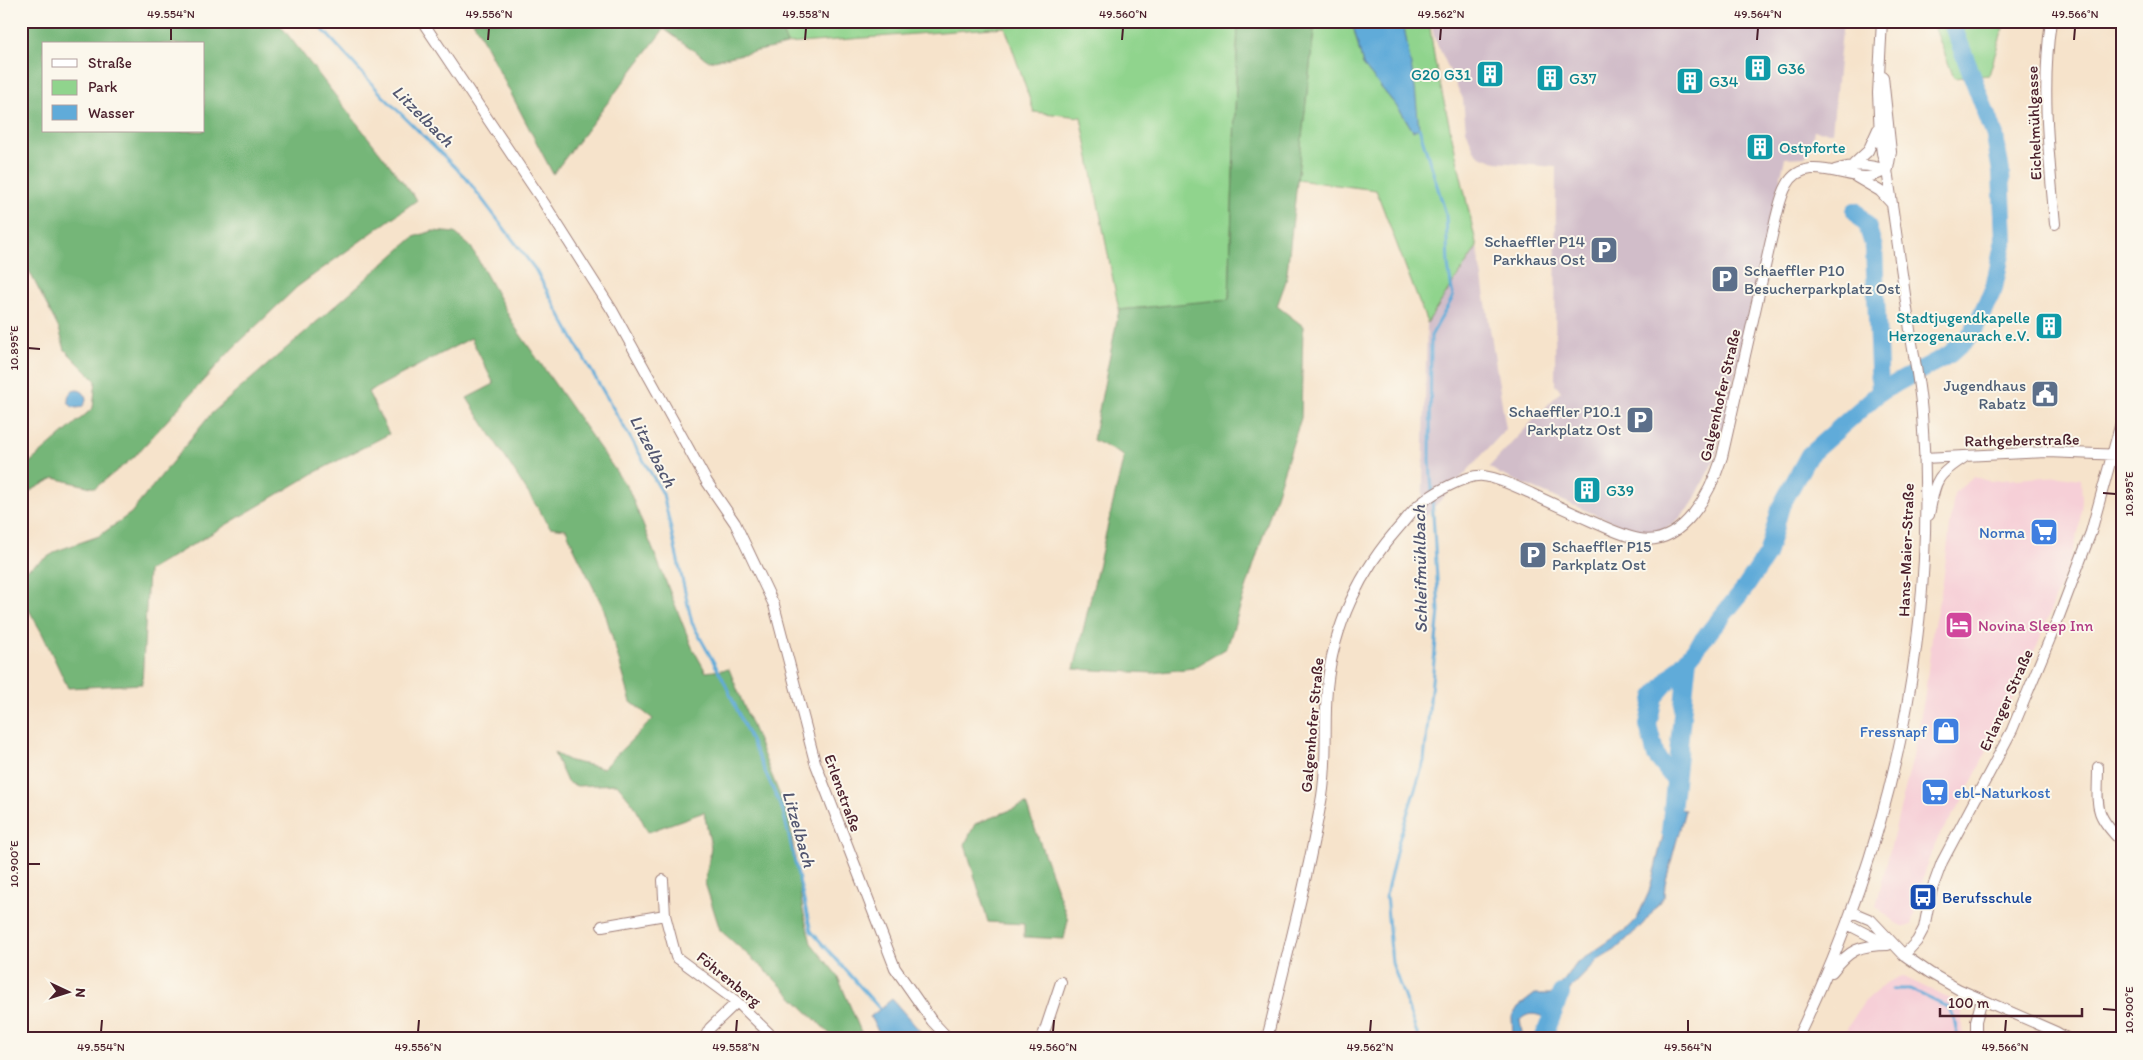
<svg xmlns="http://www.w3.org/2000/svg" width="2143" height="1060" font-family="Itim,sans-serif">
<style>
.built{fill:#f6cfd7}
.industrial{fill:#d1bdc9}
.green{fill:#90d48d;stroke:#6d7a5c}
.forest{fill:#74b678;stroke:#5f6a52;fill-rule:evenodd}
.water{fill:#60abd9;stroke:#556582}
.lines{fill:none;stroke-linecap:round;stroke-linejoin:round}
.stream{stroke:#60abd9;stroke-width:3}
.river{stroke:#60abd9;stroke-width:18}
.minor-casing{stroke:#a0817b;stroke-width:12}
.minor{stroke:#fff;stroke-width:10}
.ticks{fill:none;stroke:#4a1f2b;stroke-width:2}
.labels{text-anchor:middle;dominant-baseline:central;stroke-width:4;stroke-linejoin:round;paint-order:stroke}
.culture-label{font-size:16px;fill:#0d838f;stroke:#fbf7ec;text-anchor:start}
.street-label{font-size:16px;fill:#4a1f2b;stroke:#fbf7ec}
.service-label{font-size:16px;fill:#4e5e75;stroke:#fbf7ec;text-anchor:end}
.shop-label{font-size:16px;fill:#366cbe;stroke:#fbf7ec;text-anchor:end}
.hotel-label{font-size:16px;fill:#b23c85;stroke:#fbf7ec;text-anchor:start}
.transit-label{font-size:16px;fill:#164399;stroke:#fbf7ec;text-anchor:start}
.water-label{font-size:18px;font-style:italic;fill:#535771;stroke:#fbf7ec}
.neatline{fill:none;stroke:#4a1f2b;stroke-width:2}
.ticks-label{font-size:12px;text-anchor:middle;fill:#4a1f2b}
</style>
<rect width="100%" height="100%" fill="#fbf7ec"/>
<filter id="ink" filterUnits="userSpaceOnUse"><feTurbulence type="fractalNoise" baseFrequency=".02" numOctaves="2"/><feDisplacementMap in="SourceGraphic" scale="10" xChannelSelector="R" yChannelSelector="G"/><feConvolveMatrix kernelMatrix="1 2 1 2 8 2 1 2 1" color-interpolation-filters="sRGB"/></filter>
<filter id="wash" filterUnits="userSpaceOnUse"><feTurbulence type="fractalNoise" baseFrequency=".0096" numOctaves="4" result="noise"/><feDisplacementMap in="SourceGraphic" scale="20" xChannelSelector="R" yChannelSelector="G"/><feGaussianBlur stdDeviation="1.12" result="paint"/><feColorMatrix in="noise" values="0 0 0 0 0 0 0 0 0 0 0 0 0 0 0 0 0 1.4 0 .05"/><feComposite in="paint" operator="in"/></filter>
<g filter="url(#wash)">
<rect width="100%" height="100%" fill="#f6e3cb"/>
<!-- built -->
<path class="built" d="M 2060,476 L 2081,479 L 2082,500 L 2079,529 L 2072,555 L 2035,651 L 2002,721 L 1962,801 L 1939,836 L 1928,861 L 1911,925 L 1905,927 L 1893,921 L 1876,906 L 1912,761 L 1925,694 L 1933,629 L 1943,582 L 1954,493 L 1974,477 L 1989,481 Z
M 1902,976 L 1962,1005 L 1962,1027 L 1964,1039 L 1840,1039 L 1864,1002 L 1886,983 Z"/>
<!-- industrial -->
<path class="industrial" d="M 1431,21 L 1843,21 L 1832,132 L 1814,131 L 1810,150 L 1805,157 L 1785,158 L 1716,456 L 1692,504 L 1674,524 L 1662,530 L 1650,532 L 1627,528 L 1500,474 L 1489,467 L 1561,391 L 1555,385 L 1556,167 L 1496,162 L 1480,156 L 1474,150 L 1466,130 L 1463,99 L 1434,37 Z
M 1477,247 L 1506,429 L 1422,520 L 1427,323 Z"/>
<!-- green -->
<path class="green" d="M 778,21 L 1238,21 L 1229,300 L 1119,310 L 1081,117 L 1034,112 L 1005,27 L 787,44 Z
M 1315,21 L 1352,21 L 1363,65 L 1402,113 L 1413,131 L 1403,21 L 1429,21 L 1435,62 L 1477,247 L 1427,323 L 1376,190 L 1297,180 Z
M 1932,21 L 2005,21 L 1989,75 L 1954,78 Z"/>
<!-- forest -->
<path class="forest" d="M 21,21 L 277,21 L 417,200 L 297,287 L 232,349 L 134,457 L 95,488 L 54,478 L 21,496 L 21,470 L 93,408 L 96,381 L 65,350 L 59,329 L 21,255 ZM 44,44 L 204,44 L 204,131 L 44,131 Z
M 473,21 L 778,21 L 787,45 L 709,61 L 664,29 L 553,174 Z
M 1238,21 L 1315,21 L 1286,281 L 1277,306 L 1303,326 L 1301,418 L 1227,648 L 1193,668 L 1153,673 L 1074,669 L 1124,456 L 1093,440 L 1119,310 L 1229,299 Z
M 433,231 L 455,233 L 471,247 L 515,327 L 629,490 L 692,647 L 706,672 L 729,669 L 789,818 L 803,911 L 811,943 L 837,975 L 864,1039 L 835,1039 L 765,970 L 720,930 L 705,883 L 711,847 L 704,812 L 648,832 L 634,805 L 617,784 L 577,786 L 567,782 L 554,753 L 570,761 L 603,768 L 653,719 L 631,702 L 604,609 L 574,548 L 566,529 L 550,527 L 467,398 L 494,384 L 471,338 L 368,392 L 389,434 L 314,473 L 148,571 L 142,684 L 68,688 L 42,633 L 21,596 L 21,573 L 59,550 L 99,536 L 131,513 L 211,414 L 414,237 Z
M 1026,804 L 1068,920 L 1064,939 L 1024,937 L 1024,924 L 988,922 L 965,844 L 975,824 Z"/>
<!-- water -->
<path class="water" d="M 1352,21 L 1403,21 L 1415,88 L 1419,128 L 1413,131 L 1402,113 L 1363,65 Z
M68 399a9 9 0 1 1 18 0a9 9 0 1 1-18 0Z
M 1670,808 L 1685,810 L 1665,884 L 1664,896 L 1643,924 L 1615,950 L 1598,960 L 1571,988 L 1558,1010 L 1548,1019 C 1537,1014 1529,1011 1520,1020 L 1523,1039 L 1513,1039 L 1512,1017 L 1518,1007 L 1535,994 L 1554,994 L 1577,963 L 1628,928 L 1636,920 L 1649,892 Z
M 892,999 L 927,1039 L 883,1039 L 870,1017 Z"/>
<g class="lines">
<!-- stream -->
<path class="stream" d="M 315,21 L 383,96 L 466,178 L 535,269 L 581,353 L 663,494 L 692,623 L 723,679 L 783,811 L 811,931 L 879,1008
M 1419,128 L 1446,214 L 1448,265 L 1453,297 L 1431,336 L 1430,460 L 1432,492
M 1892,989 L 1910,989 L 1949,1008 L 1954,1018 L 1958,1039
M 1419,1039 L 1392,963 L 1386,895 L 1398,843 L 1424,761 L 1439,611 L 1432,498"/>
<!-- river -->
<path class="river" d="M 1855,211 L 1867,225 L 1874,248 L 1880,392
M 1675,780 L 1656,756 L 1648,725 L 1654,697 L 1688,658
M 1670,831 L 1688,658 L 1745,588 L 1767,555 L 1781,506 L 1809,455 L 1880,392 L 1950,354 L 1972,334 L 1994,288 L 2004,240 L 2001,172 L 1995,136 L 1951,21
M 1543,1039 L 1561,993"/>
</g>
</g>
<g filter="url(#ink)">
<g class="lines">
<defs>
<path id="minor" d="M 422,21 L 544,203 L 612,310 L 707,482 L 735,523 L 774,605 L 815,762 L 895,968 L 932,1021 L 949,1039
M 2051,21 C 2041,88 2049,157 2055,224
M 1883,77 L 1891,152 L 1888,169
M 1854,164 L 1868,151 L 1878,129
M 1835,170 C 1854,164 1868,164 1887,170
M 1856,177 L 1880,191 L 1892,204
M 1924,458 L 2047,452 L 2122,455
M 1929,515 C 1936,480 1934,477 1965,457
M 2098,767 C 2098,806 2092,812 2122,842
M 663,880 L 665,915 L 676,957 L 737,1002 L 775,1039
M 1852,912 L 1871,920 L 1904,955 L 1930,973 L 1958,989 L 2056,1032 L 2068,1039
M 1847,924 L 1884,943
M 602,926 L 665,915
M 1904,955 L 1917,941 L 1924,928 L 1931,892 L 1942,862 L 2012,730 L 2058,619 L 2091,532 L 2122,419
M 1832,972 C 1849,950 1859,945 1888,945
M 704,1039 L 710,1028 L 737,1002
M 1042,1039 L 1061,982
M 1267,1039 C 1286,958 1308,878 1322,796 C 1328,761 1324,724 1327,688 C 1333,627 1360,570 1401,525 C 1407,518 1413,510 1420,504 C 1433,493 1467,474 1483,476 C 1499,478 1517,487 1532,494 C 1551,503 1571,512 1591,521 C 1607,528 1623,536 1639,539 C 1684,547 1711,491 1722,457 L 1776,218 C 1779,207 1781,195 1787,185 C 1803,155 1840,176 1865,177 C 1873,177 1880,173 1887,170
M 1797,1039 C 1892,843 1939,631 1922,414 C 1920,385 1914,358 1910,330 C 1902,276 1895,223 1887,170 L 1882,153 L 1880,137 L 1878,93 L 1882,21
M 1976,1039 L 1976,1021 L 1982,999"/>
</defs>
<!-- minor casing -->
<use href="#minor" class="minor-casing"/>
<!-- minor -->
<use href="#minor" class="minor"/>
</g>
</g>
<!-- ticks -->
<path class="ticks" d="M 171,40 L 171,28M 488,40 L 489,28M 805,40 L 806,28M 1122,40 L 1123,28M 1440,40 L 1441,28M 1757,40 L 1758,28M 2074,40 L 2075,28M 28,348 L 40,349M 2103,493 L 2116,494M 28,864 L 40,864M 2103,1009 L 2116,1010M 101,1032 L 102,1020M 418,1032 L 419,1020M 736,1032 L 737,1020M 1053,1032 L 1054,1020M 1370,1032 L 1371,1020M 1688,1032 L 1688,1020M 2005,1032 L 2006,1020"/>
<!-- icons -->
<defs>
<symbol id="building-square" viewBox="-11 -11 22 22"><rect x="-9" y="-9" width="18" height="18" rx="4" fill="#0f9aa8" stroke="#fbf7ec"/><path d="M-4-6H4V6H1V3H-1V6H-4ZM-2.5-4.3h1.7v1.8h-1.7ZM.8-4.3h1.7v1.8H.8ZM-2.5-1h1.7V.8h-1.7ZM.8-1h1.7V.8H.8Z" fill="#fff"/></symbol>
<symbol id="parking-square" viewBox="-11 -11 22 22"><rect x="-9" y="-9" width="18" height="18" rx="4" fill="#5c6f8a" stroke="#fbf7ec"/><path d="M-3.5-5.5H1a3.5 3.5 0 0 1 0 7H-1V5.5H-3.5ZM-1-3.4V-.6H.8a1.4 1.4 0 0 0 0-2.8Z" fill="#fff"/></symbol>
<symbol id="civic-square" viewBox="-11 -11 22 22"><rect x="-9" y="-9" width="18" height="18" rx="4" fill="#5c6f8a" stroke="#fbf7ec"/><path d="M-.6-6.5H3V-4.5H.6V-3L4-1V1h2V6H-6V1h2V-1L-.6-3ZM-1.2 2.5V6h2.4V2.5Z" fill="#fff"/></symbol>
<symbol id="supermarket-square" viewBox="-11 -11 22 22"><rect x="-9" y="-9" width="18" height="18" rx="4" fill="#3f7fe0" stroke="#fbf7ec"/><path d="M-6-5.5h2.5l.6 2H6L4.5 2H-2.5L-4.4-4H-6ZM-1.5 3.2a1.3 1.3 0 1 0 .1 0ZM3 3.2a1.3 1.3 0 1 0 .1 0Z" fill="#fff"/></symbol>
<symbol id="hotel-square" viewBox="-11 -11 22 22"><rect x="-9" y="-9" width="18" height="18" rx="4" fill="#d1479c" stroke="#fbf7ec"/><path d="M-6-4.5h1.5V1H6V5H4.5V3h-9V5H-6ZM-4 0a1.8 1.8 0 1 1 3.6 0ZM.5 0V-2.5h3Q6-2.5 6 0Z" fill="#fff"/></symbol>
<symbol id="shop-square" viewBox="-11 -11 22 22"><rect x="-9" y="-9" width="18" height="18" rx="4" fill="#3f7fe0" stroke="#fbf7ec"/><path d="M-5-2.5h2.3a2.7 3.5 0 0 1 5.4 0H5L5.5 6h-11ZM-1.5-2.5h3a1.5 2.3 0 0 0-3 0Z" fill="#fff"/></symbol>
<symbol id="bus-square" viewBox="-11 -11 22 22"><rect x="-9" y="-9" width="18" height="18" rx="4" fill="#1a4fb4" stroke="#fbf7ec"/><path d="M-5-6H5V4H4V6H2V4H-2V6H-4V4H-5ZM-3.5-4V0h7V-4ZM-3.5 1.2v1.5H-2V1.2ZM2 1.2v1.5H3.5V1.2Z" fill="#fff"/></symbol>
</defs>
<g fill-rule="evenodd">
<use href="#building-square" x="1742" y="52" width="32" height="32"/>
<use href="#building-square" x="1474" y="58" width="32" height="32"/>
<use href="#building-square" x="1534" y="62" width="32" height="32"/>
<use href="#building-square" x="1674" y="65" width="32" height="32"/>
<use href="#building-square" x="1744" y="131" width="32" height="32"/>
<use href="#parking-square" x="1588" y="234" width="32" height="32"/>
<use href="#parking-square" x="1709" y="263" width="32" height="32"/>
<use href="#building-square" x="2033" y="310" width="32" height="32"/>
<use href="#civic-square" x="2029" y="378" width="32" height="32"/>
<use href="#parking-square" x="1624" y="404" width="32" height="32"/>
<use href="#building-square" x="1571" y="474" width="32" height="32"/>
<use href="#supermarket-square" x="2028" y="516" width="32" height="32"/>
<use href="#parking-square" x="1517" y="539" width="32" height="32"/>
<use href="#hotel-square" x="1943" y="609" width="32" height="32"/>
<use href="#shop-square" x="1930" y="715" width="32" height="32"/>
<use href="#supermarket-square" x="1919" y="776" width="32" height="32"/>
<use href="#bus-square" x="1907" y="881" width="32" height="32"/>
</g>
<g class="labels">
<!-- culture labels -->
<g class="culture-label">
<text x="1777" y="68">G36</text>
<text x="1471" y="74" text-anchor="end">G20 G31</text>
<text x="1569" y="78">G37</text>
<text x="1709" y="81">G34</text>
<text x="1779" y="147">Ostpforte</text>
<text x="2030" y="317" text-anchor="end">Stadtjugendkapelle<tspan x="2030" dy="18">Herzogenaurach e.V.</tspan></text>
<text x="1606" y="490">G39</text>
</g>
<!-- street labels -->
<g class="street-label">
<text transform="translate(2034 123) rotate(-92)">Eichelmühlgasse</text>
<text transform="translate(1720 395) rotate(-77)">Galgenhofer Straße</text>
<text transform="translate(2022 440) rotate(-1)">Rathgeberstraße</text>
<text transform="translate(1906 550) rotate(-88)">Hans-Maier-Straße</text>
<text transform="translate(2006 700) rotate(-66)">Erlanger Straße</text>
<text transform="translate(1312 725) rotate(-85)">Galgenhofer Straße</text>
<text transform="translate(843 793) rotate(70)">Erlenstraße</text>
<text transform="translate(729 979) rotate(39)">Föhrenberg</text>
</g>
<!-- service labels -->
<g class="service-label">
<text x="1585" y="241">Schaeffler P14<tspan x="1585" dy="18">Parkhaus Ost</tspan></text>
<text x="1744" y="270" text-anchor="start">Schaeffler P10<tspan x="1744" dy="18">Besucherparkplatz Ost</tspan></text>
<text x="2026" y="385">Jugendhaus<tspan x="2026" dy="18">Rabatz</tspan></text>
<text x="1621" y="411">Schaeffler P10.1<tspan x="1621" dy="18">Parkplatz Ost</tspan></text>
<text x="1552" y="546" text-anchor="start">Schaeffler P15<tspan x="1552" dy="18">Parkplatz Ost</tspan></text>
</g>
<!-- shop labels -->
<g class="shop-label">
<text x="2025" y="532">Norma</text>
<text x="1927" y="731">Fressnapf</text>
<text x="1954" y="792" text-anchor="start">ebl-Naturkost</text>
</g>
<!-- hotel labels -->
<g class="hotel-label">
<text x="1978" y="625">Novina Sleep Inn</text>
</g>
<!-- transit labels -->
<g class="transit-label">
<text x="1942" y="897">Berufsschule</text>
</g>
<!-- water labels -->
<g class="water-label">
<text transform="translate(423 116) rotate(45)">Litzelbach</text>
<text transform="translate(653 451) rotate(62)">Litzelbach</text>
<text transform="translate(1420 569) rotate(-91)">Schleifmühlbach</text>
<text transform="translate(799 829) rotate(74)">Litzelbach</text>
</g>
</g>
<!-- margin -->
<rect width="2143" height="1060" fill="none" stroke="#fbf7ec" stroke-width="55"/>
<!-- legend -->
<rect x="42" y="42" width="162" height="90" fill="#fbf7ec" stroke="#b4a19f"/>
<rect x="52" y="59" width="25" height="8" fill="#ffffff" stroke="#b4a19f"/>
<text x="88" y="68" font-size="15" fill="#4a1f2b">Straße</text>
<rect x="52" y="80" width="25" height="15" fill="#90d48d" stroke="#b4a19f"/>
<text x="88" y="92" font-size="15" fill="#4a1f2b">Park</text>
<rect x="52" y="105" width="25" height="15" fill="#60abd9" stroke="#b4a19f"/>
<text x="88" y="118" font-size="15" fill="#4a1f2b">Wasser</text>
<!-- north arrow -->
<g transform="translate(68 992) rotate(94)" stroke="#fbf7ec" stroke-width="4" paint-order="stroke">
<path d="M0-4L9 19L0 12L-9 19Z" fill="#4a1f2b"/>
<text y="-8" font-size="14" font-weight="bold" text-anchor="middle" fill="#4a1f2b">N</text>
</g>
<!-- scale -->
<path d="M1940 1008v8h142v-8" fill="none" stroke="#4a1f2b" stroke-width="2.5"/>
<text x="1948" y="1008" font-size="15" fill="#4a1f2b" stroke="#fbf7ec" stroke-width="4" paint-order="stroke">100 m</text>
<rect x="28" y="28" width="2088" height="1004" class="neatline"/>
<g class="ticks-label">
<text x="171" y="18">49.554°N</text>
<text x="489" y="18">49.556°N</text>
<text x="806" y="18">49.558°N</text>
<text x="1123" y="18">49.560°N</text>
<text x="1441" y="18">49.562°N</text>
<text x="1758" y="18">49.564°N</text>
<text x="2075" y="18">49.566°N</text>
<text transform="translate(14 348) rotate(-90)" y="4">10.895°E</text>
<text transform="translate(2129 494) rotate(-90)" y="4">10.895°E</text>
<text transform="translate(14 864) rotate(-90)" y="4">10.900°E</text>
<text transform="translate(2129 1010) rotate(-90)" y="4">10.900°E</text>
<text x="101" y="1051">49.554°N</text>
<text x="418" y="1051">49.556°N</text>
<text x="736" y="1051">49.558°N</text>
<text x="1053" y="1051">49.560°N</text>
<text x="1370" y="1051">49.562°N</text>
<text x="1688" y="1051">49.564°N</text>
<text x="2005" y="1051">49.566°N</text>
</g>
</svg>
